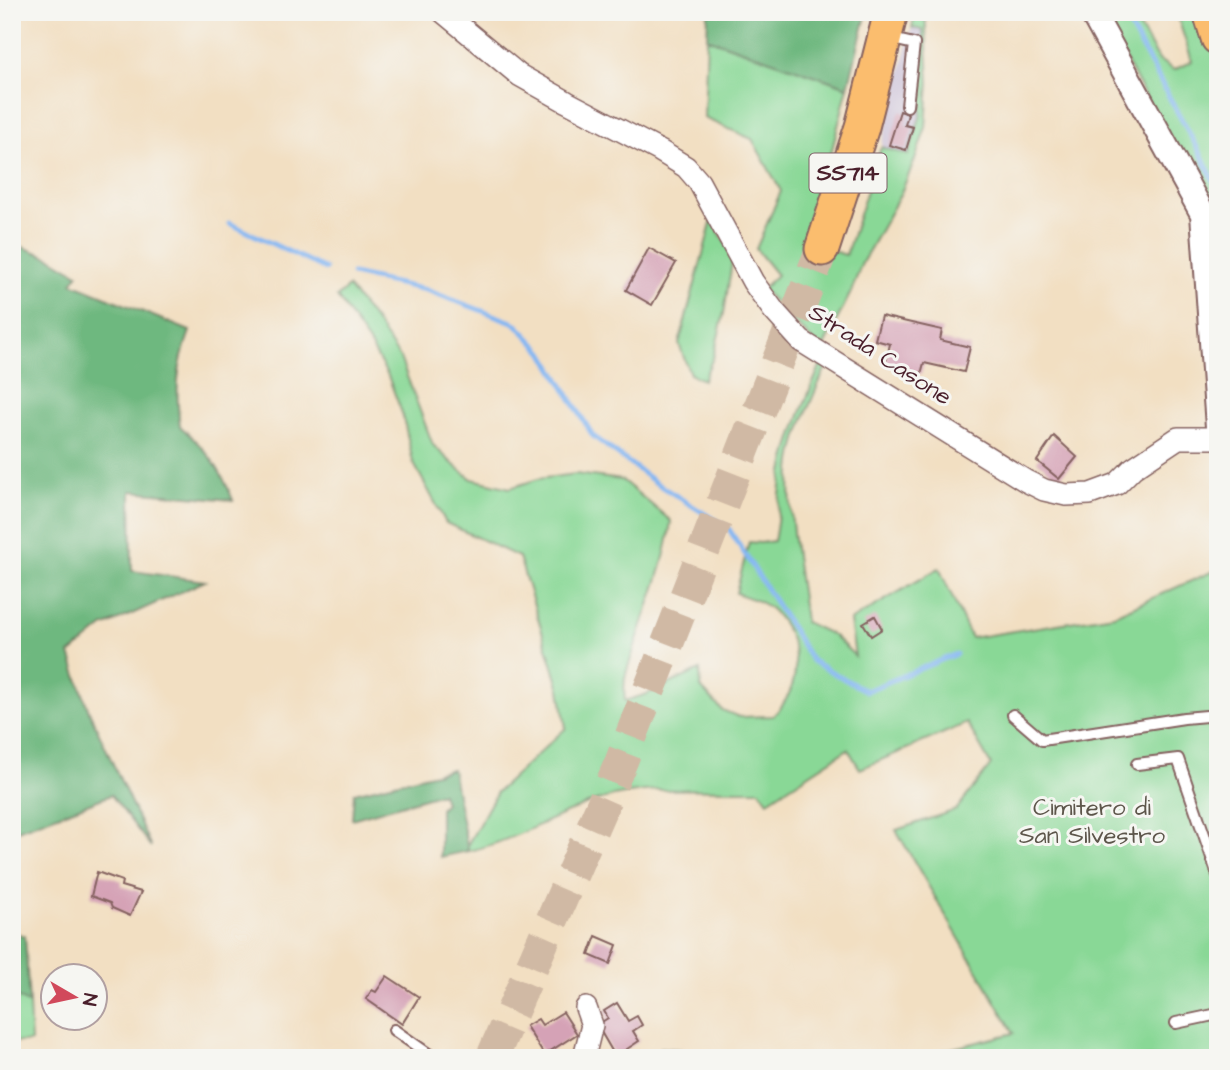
<svg xmlns="http://www.w3.org/2000/svg" width="1230" height="1070" font-family="'Architects Daughter',sans-serif">
<style>
.industrial{fill:#cabfd7}
.green{fill:#89d896;stroke:#6a7c60;stroke-width:2}
.forest{fill:#6eb87f;stroke:#5c6c55;stroke-width:2}
.lines{fill:none;stroke-linecap:round;stroke-linejoin:round}
.stream{stroke:#85b7f2;stroke-width:5}
.building{fill:#d5a2b6}
.trunk-tunnel{stroke:#d0b9a4;stroke-width:33;stroke-dasharray:33 17;stroke-linecap:butt}
.service-casing{stroke:#856260;stroke-width:14}
.minor-casing{stroke:#856260;stroke-width:24}
.tertiary-casing{stroke:#856260;stroke-width:28}
.trunk-casing{stroke:#856260;stroke-width:37}
.service{stroke:#fff;stroke-width:10}
.minor{stroke:#fff;stroke-width:21}
.tertiary{stroke:#fff;stroke-width:24}
.trunk{stroke:#fbbd6e;stroke-width:33}
.labels{text-anchor:middle;dominant-baseline:central;stroke-width:6;stroke-linejoin:round;paint-order:stroke}
.shield{fill:#f6f6f2;stroke:#7e6067;stroke-width:2}
.shield-label{font-size:23px;font-weight:bold;fill:#4a1f2b}
.street-label{font-size:24px;fill:#4a1f2b;stroke:#f6f6f2}
.park-label{font-size:24px;fill:#5d564b;stroke:#f6f6f2}
</style>
<rect width="100%" height="100%" fill="#f6f6f2"/>
<filter id="ink" filterUnits="userSpaceOnUse"><feTurbulence type="fractalNoise" baseFrequency=".0143" numOctaves="2"/><feDisplacementMap in="SourceGraphic" scale="14" xChannelSelector="R" yChannelSelector="G"/><feConvolveMatrix kernelMatrix="1 2 1 2 8 2 1 2 1" color-interpolation-filters="sRGB"/></filter>
<filter id="wash" filterUnits="userSpaceOnUse"><feTurbulence type="fractalNoise" baseFrequency=".00686" numOctaves="4" result="noise"/><feDisplacementMap in="SourceGraphic" scale="28" xChannelSelector="R" yChannelSelector="G"/><feGaussianBlur stdDeviation="1.57" result="paint"/><feColorMatrix in="noise" values="0 0 0 0 0 0 0 0 0 0 0 0 0 0 0 0 0 1.4 0 .05"/><feComposite in="paint" operator="in"/></filter>
<g filter="url(#wash)">
<rect width="100%" height="100%" fill="#f2dfc2"/>
<!-- industrial -->
<path class="industrial" d="M 912,28 L 923,29 L 921,114 L 908,155 L 881,147 Z"/>
<!-- green -->
<path class="green" d="M 915,12 L 925,12 L 929,82 L 926,127 L 915,160 L 900,195 L 862,263 L 851,292 L 822,350 L 762,289 L 777,275 L 756,249 L 781,191 L 752,139 L 704,118 L 707,38 L 848,87 L 808,244 L 846,255 L 881,147 L 908,155 L 921,114 L 923,30 L 912,28 Z
M 1100,12 L 1131,12 L 1159,60 L 1174,70 L 1192,61 L 1176,12 L 1202,12 L 1218,61 L 1218,351 L 1207,212 Z
M 712,220 L 733,256 L 724,313 L 713,358 L 703,380 L 690,374 L 679,344 Z
M 348,287 L 373,318 L 400,358 L 433,445 L 454,465 L 472,479 L 510,488 L 538,479 L 576,474 L 622,480 L 671,521 C 666,563 649,603 636,643 C 629,668 622,673 625,701 L 647,694 L 700,670 L 701,688 L 722,710 L 739,717 L 773,716 C 803,686 802,645 775,613 C 766,602 749,598 736,593 L 749,542 L 760,543 L 774,541 C 779,518 779,495 783,472 C 791,434 806,399 821,364 L 826,367 C 813,397 793,438 791,470 C 787,515 800,576 805,622 L 833,635 L 855,656 L 850,621 L 939,568 L 971,638 L 1114,615 L 1218,569 L 1218,1058 L 914,1058 L 1014,1033 L 896,830 L 956,810 L 991,765 L 967,723 L 860,769 L 848,749 L 768,801 L 760,790 C 707,791 650,784 599,800 C 556,814 512,842 468,851 L 468,844 L 497,792 L 566,728 L 560,689 L 519,557 L 446,523 L 413,462 L 403,416 L 388,376 L 369,343 L 337,297 Z
M 12,994 L 29,1004 L 31,1042 L 12,1042 Z"/>
<!-- forest -->
<path class="forest" d="M 706,12 L 867,12 L 848,87 L 707,38 L 708,14 Z
M 12,243 L 51,258 L 78,274 L 72,283 L 190,331 C 177,367 175,387 180,426 C 206,449 220,467 233,500 L 131,491 L 132,571 L 205,581 L 103,627 L 70,654 L 88,709 L 151,847 L 111,795 L 12,832 Z
M 452,769 L 468,851 L 440,857 L 440,808 L 445,803 L 442,793 L 352,819 L 354,793 Z
M 12,932 L 25,936 L 29,1004 L 12,994 Z
M 660,1048 L 681,1050 L 681,1058 L 660,1058 Z"/>
<g class="lines">
<!-- stream -->
<path class="stream" d="M 1122,12 L 1203,158 L 1218,190
M 229,223 L 325,269
M 352,274 L 426,290 L 515,323 L 543,352 L 593,436 L 656,483 L 729,529 L 812,661 L 866,691 L 956,654"/>
</g>
<g id="blocks">
<!-- building -->
<path class="building" d="M 900,111 L 908,114 L 905,125 L 913,127 L 906,150 L 889,145 Z
M 649,248 L 676,263 L 652,305 L 626,290 Z
M 881,316 L 942,330 L 940,340 L 970,347 L 964,372 L 924,363 L 921,374 L 885,365 L 890,344 L 875,340 Z
M 1054,436 L 1077,457 L 1059,479 L 1037,461 Z
M 875,616 L 882,629 L 871,636 L 863,623 Z
M 97,872 L 122,881 L 121,886 L 141,892 L 130,916 L 112,908 L 110,903 L 91,896 Z
M 596,936 L 617,945 L 610,964 L 589,955 Z
M 387,976 L 419,997 L 402,1024 L 366,999 L 372,990 L 376,992 Z
M 617,1003 L 628,1021 L 637,1016 L 642,1025 L 633,1031 L 639,1041 L 624,1051 L 628,1058 L 612,1058 L 615,1056 L 597,1025 L 608,1018 L 604,1011 Z
M 563,1012 L 577,1034 L 544,1055 L 526,1026 L 538,1019 L 542,1025 Z"/>
</g>
</g>
<g filter="url(#ink)">
<use href="#blocks" fill-opacity="0" stroke="#856260" stroke-width="2"/>
<g class="lines">
<!-- trunk-tunnel -->
<path class="trunk-tunnel" d="M 492,1058 L 621,762 L 822,249"/>
<defs>
<path id="service" d="M 888,38 L 914,44 L 907,106
M 1013,715 L 1042,740 L 1184,718 L 1218,715
M 1137,764 L 1178,759 L 1218,875
M 1176,1023 L 1218,1014
M 394,1030 L 434,1058"/>
<path id="minor" d="M 443,12 L 519,75 L 567,102 L 660,151 L 686,167 L 699,182 L 753,282 L 774,311 L 801,341 L 1026,481 L 1044,490 L 1066,495 L 1090,494 L 1117,484 L 1133,468 L 1178,438 L 1218,438
M 582,1058 L 584,1057 L 592,1025 L 586,1008"/>
<path id="tertiary" d="M 1092,12 L 1203,214 L 1218,427"/>
<path id="trunk" d="M 1210,12 L 1218,38
M 822,249 L 862,127 L 891,12"/>
</defs>
<!-- service casing -->
<use href="#service" class="service-casing"/>
<!-- minor casing -->
<use href="#minor" class="minor-casing"/>
<!-- tertiary casing -->
<use href="#tertiary" class="tertiary-casing"/>
<!-- trunk casing -->
<use href="#trunk" class="trunk-casing"/>
<!-- service -->
<use href="#service" class="service"/>
<!-- minor -->
<use href="#minor" class="minor"/>
<!-- tertiary -->
<use href="#tertiary" class="tertiary"/>
<!-- trunk -->
<use href="#trunk" class="trunk"/>
</g>
</g>
<g class="labels">
<!-- shield labels -->
<rect class="shield" x="809.5" y="153.5" width="77" height="39" rx="5"/>
<g class="shield-label">
<text x="848" y="173">SS714</text>
</g>
<!-- street labels -->
<g class="street-label">
<text transform="translate(880 355) rotate(33)">Strada Casone</text>
</g>
<!-- park labels -->
<g class="park-label">
<text x="1092" y="808">Cimitero di<tspan x="1092" dy="28">San Silvestro</tspan></text>
</g>
</g>
<!-- margin -->
<rect width="1230" height="1070" fill="none" stroke="#f6f6f2" stroke-width="42"/>
<!-- north arrow -->
<g transform="translate(74 997) rotate(99)"><circle r="33" fill="#f6f6f2" stroke="#b1a0a2" stroke-width="2"/>
<path d="M0-5L12 26L0 18L-12 26Z" fill="#d1495b"/>
<text y="-10" font-size="19" font-weight="bold" text-anchor="middle" fill="#4a1f2b">N</text>
</g>
</svg>
